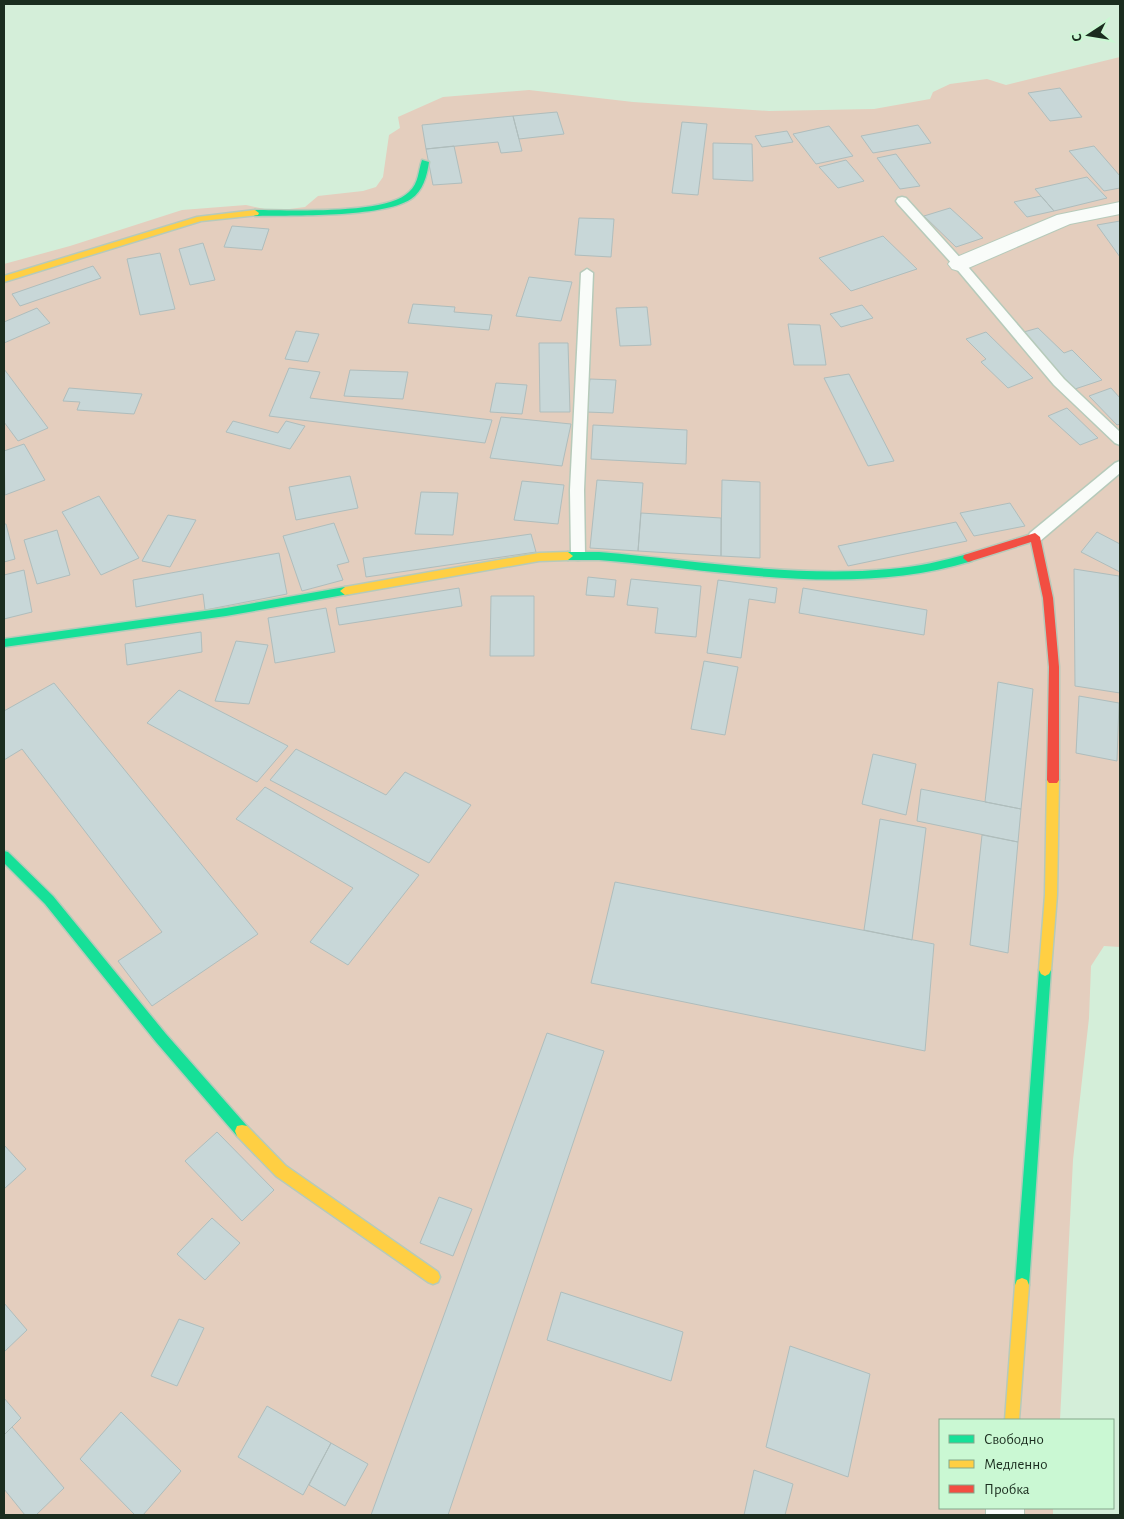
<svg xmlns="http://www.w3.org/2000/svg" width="1124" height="1519" font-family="'Alegreya Sans',sans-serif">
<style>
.green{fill:#e4cebe}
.building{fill:#c8d7d8;stroke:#afbdbc}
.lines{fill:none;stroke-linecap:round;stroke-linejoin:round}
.lane-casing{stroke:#b6caba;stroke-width:3}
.street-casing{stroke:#b6caba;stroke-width:2}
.fast-casing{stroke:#b6caba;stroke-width:3}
.slow-casing{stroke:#b6caba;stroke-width:3}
.jam-casing{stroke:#b6caba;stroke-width:3}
.lane{fill:#f9fcf9;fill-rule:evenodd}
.street{fill:#f9fcf9;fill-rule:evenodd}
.fast{fill:#16e098;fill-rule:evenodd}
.slow{fill:#ffcf43;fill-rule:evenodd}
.jam{fill:#f24e42;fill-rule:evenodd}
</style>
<rect width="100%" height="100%" fill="#d4eed9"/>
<!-- green -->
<path class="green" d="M 1120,57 L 1120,947 L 1104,946 L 1091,966 L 1089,1018 L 1073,1160 L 1060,1420 L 940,1420 L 940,1508 L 1053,1508 L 1053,1515 L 4,1515 L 4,264 L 70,246 L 182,210 L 246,205 L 274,211 L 305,207 L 318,196 L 363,191 L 376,187 L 383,177 L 389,135 L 400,128 L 398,117 L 443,97 L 529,90 L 633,102 L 769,111 L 874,109 L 930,99 L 933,92 L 950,84 L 987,79 L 1006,85 Z"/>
<!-- building -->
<path class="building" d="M 1060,88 L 1082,117 L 1050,121 L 1028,93 Z
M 557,112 L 564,134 L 519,139 L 513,116 Z
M 513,116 L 522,151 L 501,153 L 498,142 L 426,149 L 422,125 Z
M 682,122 L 707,124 L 698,195 L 672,193 Z
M 918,125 L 931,143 L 873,153 L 861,136 Z
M 829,126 L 853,156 L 816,164 L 793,134 Z
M 787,131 L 793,142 L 762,147 L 755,136 Z
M 713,143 L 752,144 L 753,181 L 713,179 Z
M 454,146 L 462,183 L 433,185 L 426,149 Z
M 1094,146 L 1120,176 L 1120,188 L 1104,191 L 1069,151 Z
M 896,154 L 920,186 L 900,189 L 877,158 Z
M 846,160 L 864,181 L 838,188 L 819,167 Z
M 1087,177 L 1107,198 L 1054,211 L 1035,189 Z
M 1041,196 L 1054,211 L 1027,217 L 1014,202 Z
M 950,208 L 983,238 L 956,247 L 924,216 Z
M 579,218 L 614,219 L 611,257 L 575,255 Z
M 1120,221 L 1120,257 L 1097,225 Z
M 232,226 L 269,229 L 262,250 L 224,247 Z
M 883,236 L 917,269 L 851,291 L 819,258 Z
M 203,243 L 215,280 L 190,285 L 179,249 Z
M 160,253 L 175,309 L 140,315 L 127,259 Z
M 93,266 L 101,278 L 20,306 L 12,294 Z
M 529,277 L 572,282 L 561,321 L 516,316 Z
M 413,304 L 455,307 L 454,312 L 492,315 L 489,330 L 408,323 Z
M 862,305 L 873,318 L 841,327 L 830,314 Z
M 647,307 L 651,345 L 620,346 L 616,308 Z
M 37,308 L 50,323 L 4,343 L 4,322 Z
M 788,324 L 820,325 L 826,365 L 794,365 Z
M 1038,328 L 1064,353 L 1072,350 L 1102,380 L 1075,389 L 1020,333 Z
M 296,331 L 319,334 L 308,362 L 285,359 Z
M 986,332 L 1033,378 L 1008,388 L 981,362 L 986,359 L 966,339 Z
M 539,343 L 568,343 L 570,412 L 540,412 Z
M 289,368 L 320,372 L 310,398 L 492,420 L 485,443 L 269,416 Z
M 4,369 L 48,428 L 18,441 L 4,422 Z
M 350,370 L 408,372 L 403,399 L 344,396 Z
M 849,374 L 894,461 L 868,466 L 824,378 Z
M 590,379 L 616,380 L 613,413 L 586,412 Z
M 496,383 L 527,385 L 522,414 L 490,412 Z
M 69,388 L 142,394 L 134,414 L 77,410 L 80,402 L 63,401 Z
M 1111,388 L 1120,398 L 1120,424 L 1117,425 L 1089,396 Z
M 1067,408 L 1098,438 L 1080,445 L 1048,416 Z
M 501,417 L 571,424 L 562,466 L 490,458 Z
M 233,421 L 278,433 L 286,421 L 305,426 L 290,449 L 226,432 Z
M 593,425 L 687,430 L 686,464 L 591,459 Z
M 24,444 L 45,480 L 5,495 L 4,451 Z
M 350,476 L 358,508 L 296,520 L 289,487 Z
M 597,480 L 643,483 L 638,551 L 590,548 Z
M 722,480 L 760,482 L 760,558 L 721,556 Z
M 522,481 L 564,485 L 558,524 L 514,520 Z
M 421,492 L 458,493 L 453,535 L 415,534 Z
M 99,496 L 139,558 L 101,575 L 62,512 Z
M 1010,503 L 1025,526 L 974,536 L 960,513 Z
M 641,513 L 721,518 L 721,556 L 638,551 Z
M 168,515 L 196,520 L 170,567 L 142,561 Z
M 956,522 L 967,541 L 848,566 L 838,546 Z
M 334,523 L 349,562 L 337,565 L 343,580 L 302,591 L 283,536 Z
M 4,524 L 6,524 L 15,559 L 4,562 Z
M 57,530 L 70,575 L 37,584 L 24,540 Z
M 1097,532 L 1120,544 L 1120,572 L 1081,552 Z
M 531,534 L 536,552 L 366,577 L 363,558 Z
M 279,553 L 287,594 L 205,610 L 203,594 L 136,607 L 133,580 Z
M 1074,569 L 1119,576 L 1120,693 L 1075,686 Z
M 24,570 L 32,612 L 4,619 L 4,575 Z
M 588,577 L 616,580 L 614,597 L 586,595 Z
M 631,579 L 701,586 L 696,637 L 655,633 L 658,608 L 627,605 Z
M 718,580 L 777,588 L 775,603 L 749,599 L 741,658 L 707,653 Z
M 459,588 L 462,606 L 339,625 L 336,608 Z
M 803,588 L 927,610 L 924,635 L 799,613 Z
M 491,596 L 534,596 L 534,656 L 490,656 Z
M 326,608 L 335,652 L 275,663 L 268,618 Z
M 201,632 L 202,652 L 127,665 L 125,644 Z
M 236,641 L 268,645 L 249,704 L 215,701 Z
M 704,661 L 738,667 L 725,735 L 691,729 Z
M 998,682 L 1033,689 L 1021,809 L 985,802 Z
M 54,683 L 258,934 L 152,1006 L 118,961 L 162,932 L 22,749 L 4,760 L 4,711 Z
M 179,690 L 288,746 L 257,782 L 147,723 Z
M 1079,696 L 1119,703 L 1117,761 L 1076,753 Z
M 296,749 L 386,795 L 405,772 L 471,805 L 429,863 L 270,780 Z
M 873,754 L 916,764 L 906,815 L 862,804 Z
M 265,787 L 419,875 L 348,965 L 310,942 L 353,888 L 236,819 Z
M 921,789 L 1021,809 L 1018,842 L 917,821 Z
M 880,819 L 926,828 L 912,940 L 864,930 Z
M 982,835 L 1018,842 L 1008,953 L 970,945 Z
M 615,882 L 934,944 L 925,1051 L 591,983 Z
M 547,1033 L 604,1051 L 448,1515 L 371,1515 Z
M 217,1132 L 274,1190 L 242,1221 L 185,1161 Z
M 4,1145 L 26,1169 L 4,1189 Z
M 439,1197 L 472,1209 L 453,1256 L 420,1243 Z
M 212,1218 L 240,1243 L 205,1280 L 177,1254 Z
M 561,1292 L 683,1332 L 671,1381 L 547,1340 Z
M 4,1303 L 27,1330 L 4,1352 Z
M 179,1319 L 204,1328 L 177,1386 L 151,1376 Z
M 790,1346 L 870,1374 L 848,1477 L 766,1447 Z
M 4,1398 L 21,1418 L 4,1435 Z
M 267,1406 L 331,1443 L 303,1495 L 238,1457 Z
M 121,1412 L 181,1471 L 143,1515 L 135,1515 L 80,1459 Z
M 12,1427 L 64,1488 L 36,1515 L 25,1515 L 4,1489 L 4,1435 Z
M 331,1443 L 368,1464 L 345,1506 L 309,1485 Z
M 754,1470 L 793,1484 L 785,1515 L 744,1515 Z"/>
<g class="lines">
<defs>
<path id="lane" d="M 902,197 L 906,198 L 963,261 L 1064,379 L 1120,432 L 1120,445 L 1115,443 L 1054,385 L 955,267 L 898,204 L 896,201 L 898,198 Z
M 587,269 L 593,273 L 584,490 L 585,555 L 583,559 L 578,560 L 573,559 L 571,555 L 570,490 L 581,273 Z
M 1120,461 L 1120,473 L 1040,541 L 1035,542 L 1030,541 L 1028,537 L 1030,533 L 1115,463 Z"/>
<path id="street" d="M 1120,202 L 1120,214 L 1070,224 L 966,269 L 959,271 L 952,269 L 948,264 L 952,259 L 1057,215 Z
M 986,1508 L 1024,1508 L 1024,1515 L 986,1515 Z"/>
<path id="fast" d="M 422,160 L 429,162 C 427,176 423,191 411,199 C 382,218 292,215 255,216 L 251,213 L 255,210 C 289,210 386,215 409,192 C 419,183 418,171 422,160 Z
M 568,552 L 599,552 C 695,560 793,578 890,569 C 917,567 942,561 968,554 L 973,558 L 972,561 C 851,598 722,570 599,560 L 568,560 L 563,556 Z
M 345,587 L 349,588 L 350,591 L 349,594 L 226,616 L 4,647 L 4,639 L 226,608 Z
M 4,851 L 8,852 L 53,896 L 166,1034 L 247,1126 L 249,1131 L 247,1136 L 242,1137 L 237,1136 L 156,1042 L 45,904 L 4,863 Z
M 1045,964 L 1049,966 L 1051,970 L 1029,1285 L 1027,1290 L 1022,1292 L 1017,1290 L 1015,1285 L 1039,970 L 1041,966 Z"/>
<path id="slow" d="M 255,210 L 259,213 L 258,215 L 201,221 L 4,282 L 4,276 L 197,217 Z
M 568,552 L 573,556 L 568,560 L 539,561 L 345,595 L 340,591 L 345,587 L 539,553 Z
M 1053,775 L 1057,777 L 1059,780 L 1057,895 L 1051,970 L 1049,974 L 1045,976 L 1041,974 L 1039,970 L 1045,895 L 1047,780 L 1049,777 Z
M 242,1125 L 247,1126 L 286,1166 L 438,1272 L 440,1277 L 438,1282 L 433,1284 L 428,1282 L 276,1176 L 237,1136 L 235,1131 L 237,1126 Z
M 1022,1278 L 1027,1280 L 1029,1285 L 1019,1420 L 1005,1420 L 1015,1285 L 1017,1280 Z"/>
<path id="jam" d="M 1035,533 L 1040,537 L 1053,598 L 1059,667 L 1059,780 L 1057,783 L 1049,783 L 1047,780 L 1049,667 L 1043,598 L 1031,542 L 968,562 L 963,558 L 964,555 Z"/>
</defs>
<!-- lane casing -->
<use href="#lane" class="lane-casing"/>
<!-- street casing -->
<use href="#street" class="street-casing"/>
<!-- fast casing -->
<use href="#fast" class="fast-casing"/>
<!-- slow casing -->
<use href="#slow" class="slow-casing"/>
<!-- jam casing -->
<use href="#jam" class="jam-casing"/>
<!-- lane -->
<use href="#lane" class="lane"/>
<!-- street -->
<use href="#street" class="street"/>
<!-- fast -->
<use href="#fast" class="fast"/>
<!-- slow -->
<use href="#slow" class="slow"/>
<!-- jam -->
<use href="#jam" class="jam"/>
</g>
<!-- border -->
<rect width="1124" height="1519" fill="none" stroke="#1b2d1f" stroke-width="10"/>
<!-- legend -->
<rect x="939" y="1419" width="175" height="90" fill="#caf8d3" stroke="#84a78b"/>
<rect x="949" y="1435" width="25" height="8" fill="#16e098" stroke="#84a78b"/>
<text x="984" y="1444" font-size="15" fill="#1b2d1f">Свободно</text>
<rect x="949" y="1460" width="25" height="8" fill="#ffcf43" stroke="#84a78b"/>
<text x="984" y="1469" font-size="15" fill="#1b2d1f">Медленно</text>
<rect x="949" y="1485" width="25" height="8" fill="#f24e42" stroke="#84a78b"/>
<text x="984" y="1494" font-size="15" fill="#1b2d1f">Пробка</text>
<!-- north arrow -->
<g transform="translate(1089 35) rotate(258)" stroke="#caf8d3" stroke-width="4" paint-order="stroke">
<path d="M0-4L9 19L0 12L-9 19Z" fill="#1b2d1f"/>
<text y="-8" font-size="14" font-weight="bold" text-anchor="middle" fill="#1b2d1f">С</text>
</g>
</svg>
